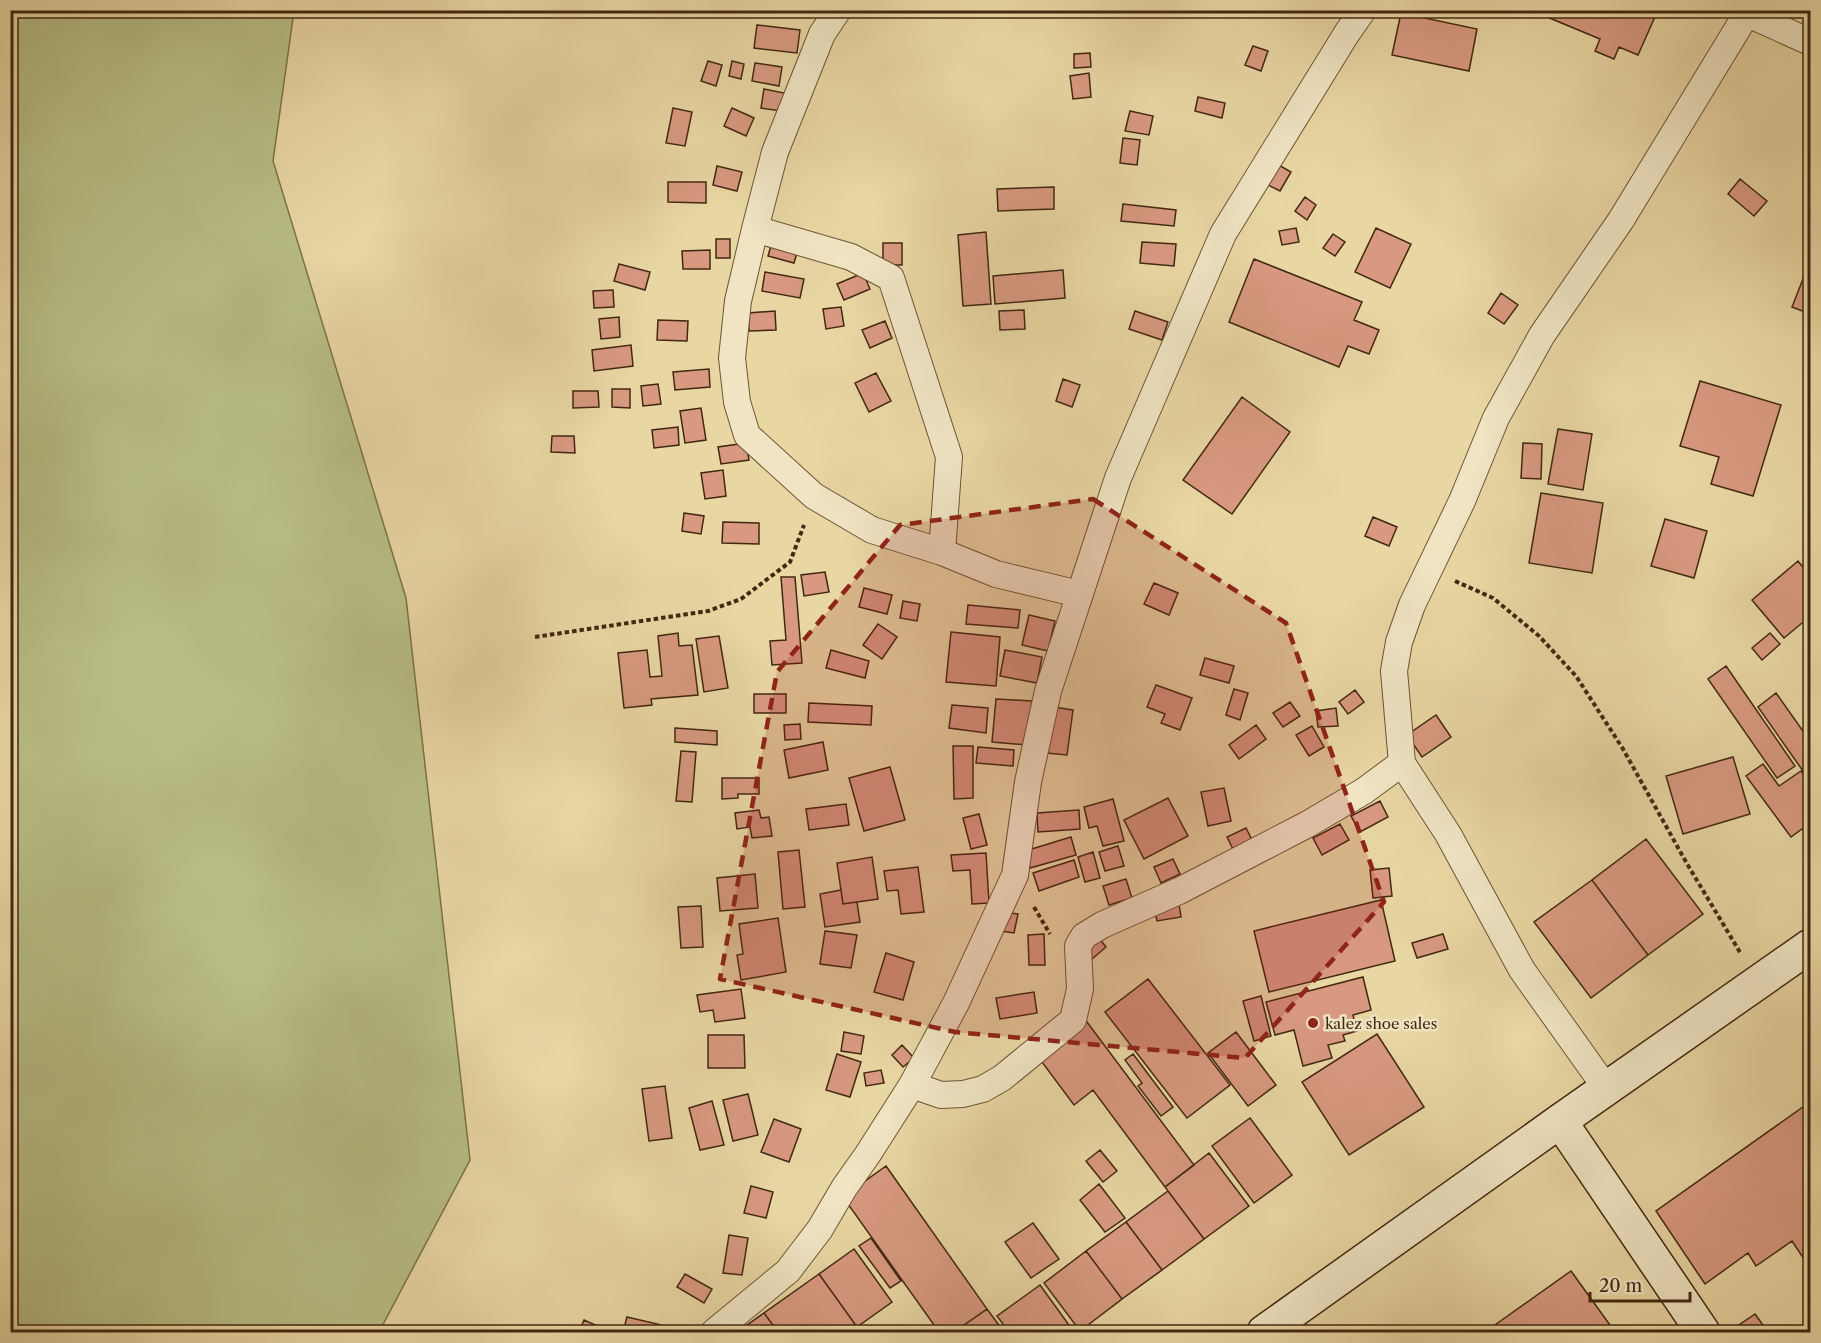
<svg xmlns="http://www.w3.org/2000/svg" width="1821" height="1343" font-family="'Libre Caslon Text',serif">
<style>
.green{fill:#b7bd84;stroke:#7c724a;stroke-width:1.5}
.building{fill:#d89980;stroke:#412811;stroke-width:1.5}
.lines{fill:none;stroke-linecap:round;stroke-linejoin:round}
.minor-casing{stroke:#6b5436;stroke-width:28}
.secondary-casing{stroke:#412811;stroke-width:36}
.path{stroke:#412811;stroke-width:4;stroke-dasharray:4.5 3;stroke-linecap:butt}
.minor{stroke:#f0e4c3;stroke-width:26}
.secondary{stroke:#f0e4c3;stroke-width:33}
.marked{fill:#8f2418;fill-opacity:0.2;stroke:#8f2418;stroke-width:4.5;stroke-dasharray:12 8;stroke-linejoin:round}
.poi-dot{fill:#8f2418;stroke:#f0e4c3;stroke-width:2}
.labels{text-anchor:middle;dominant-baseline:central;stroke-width:5;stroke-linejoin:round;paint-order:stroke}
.poi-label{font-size:15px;fill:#412811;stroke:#f0e4c3;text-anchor:start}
</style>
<rect width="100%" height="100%" fill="#e8d6a3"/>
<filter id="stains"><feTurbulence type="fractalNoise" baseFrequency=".00333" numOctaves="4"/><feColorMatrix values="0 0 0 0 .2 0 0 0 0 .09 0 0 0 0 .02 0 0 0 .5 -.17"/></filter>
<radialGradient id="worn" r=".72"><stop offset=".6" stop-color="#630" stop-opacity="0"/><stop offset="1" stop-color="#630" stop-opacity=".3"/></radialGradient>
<!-- green -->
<path class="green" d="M 10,11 L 294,11 L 273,161 L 406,598 L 470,1160 L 379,1332 L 11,1332 Z"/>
<!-- building -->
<path class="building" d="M 1207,10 L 1231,10 L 1231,17 L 1207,16 Z
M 1542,10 L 1658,10 L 1638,55 L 1619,47 L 1614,59 L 1595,51 L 1600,39 L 1540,14 Z
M 1401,13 L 1477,29 L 1469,71 L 1392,55 Z
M 757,25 L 800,30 L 797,53 L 754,48 Z
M 1253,46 L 1268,51 L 1261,71 L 1245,65 Z
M 1090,53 L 1091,67 L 1074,68 L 1074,54 Z
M 708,61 L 722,65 L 716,86 L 701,81 Z
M 732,61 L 744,64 L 741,79 L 729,76 Z
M 755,63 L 782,67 L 779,86 L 752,81 Z
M 1089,73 L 1091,97 L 1073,99 L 1070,76 Z
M 764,89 L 784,93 L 781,111 L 761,108 Z
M 1198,97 L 1225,103 L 1222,118 L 1195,111 Z
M 673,108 L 692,112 L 685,146 L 666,143 Z
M 732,108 L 754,118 L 746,136 L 724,126 Z
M 1130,111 L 1153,116 L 1149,135 L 1125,131 Z
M 1123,138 L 1140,140 L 1137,165 L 1120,163 Z
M 1277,164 L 1291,172 L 1280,191 L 1266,184 Z
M 717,166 L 742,172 L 737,191 L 713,185 Z
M 1740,179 L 1767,201 L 1754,216 L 1728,194 Z
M 668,182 L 706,182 L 706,203 L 668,202 Z
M 1054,187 L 1054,209 L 998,211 L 997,189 Z
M 1305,197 L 1316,205 L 1307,220 L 1295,211 Z
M 1123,204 L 1176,210 L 1174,226 L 1121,221 Z
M 1296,228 L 1299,242 L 1282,245 L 1279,231 Z
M 1376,228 L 1411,244 L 1390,288 L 1355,272 Z
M 986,232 L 991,304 L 963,306 L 958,235 Z
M 1333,234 L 1345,242 L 1335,256 L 1323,248 Z
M 716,239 L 730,239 L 730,258 L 716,258 Z
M 773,239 L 799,246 L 794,263 L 768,256 Z
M 1142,242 L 1176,244 L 1174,266 L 1140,263 Z
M 883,243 L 902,243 L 902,265 L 883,265 Z
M 710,250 L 710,269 L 683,269 L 682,251 Z
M 1254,259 L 1362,302 L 1354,320 L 1379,330 L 1369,354 L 1348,346 L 1339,367 L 1229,322 Z
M 1810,261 L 1810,314 L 1792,307 Z
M 619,264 L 650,272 L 645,290 L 614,281 Z
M 1063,270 L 1065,298 L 995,304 L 993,276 Z
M 765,272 L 804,279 L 800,298 L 762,291 Z
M 863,273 L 870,289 L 844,300 L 837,284 Z
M 613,290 L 614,307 L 594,308 L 593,291 Z
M 1501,293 L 1518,305 L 1504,324 L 1488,313 Z
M 841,307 L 844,326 L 826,329 L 823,309 Z
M 1024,310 L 1025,329 L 1000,330 L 999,311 Z
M 775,311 L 776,330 L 749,331 L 748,313 Z
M 1135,311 L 1168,322 L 1162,340 L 1129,329 Z
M 619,317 L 620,337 L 601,339 L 599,319 Z
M 658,320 L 688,321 L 687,341 L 657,340 Z
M 885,321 L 892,338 L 870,348 L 862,330 Z
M 631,345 L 633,366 L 594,371 L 592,350 Z
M 709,369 L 710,387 L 675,390 L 673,372 Z
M 876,373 L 891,401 L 869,412 L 855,383 Z
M 1063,379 L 1080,385 L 1072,407 L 1056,401 Z
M 1700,381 L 1781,405 L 1753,496 L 1711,484 L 1719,457 L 1680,446 Z
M 658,384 L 661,404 L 643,406 L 641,386 Z
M 612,389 L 630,389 L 630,408 L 612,407 Z
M 573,391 L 598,391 L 599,407 L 573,408 Z
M 1242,397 L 1290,432 L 1232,514 L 1183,480 Z
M 701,408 L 706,440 L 685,443 L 680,411 Z
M 678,427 L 679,445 L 654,448 L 652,430 Z
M 1558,429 L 1592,434 L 1583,490 L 1548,484 Z
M 552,436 L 574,436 L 575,453 L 551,452 Z
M 746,443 L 749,460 L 721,464 L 718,447 Z
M 1523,443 L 1542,444 L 1541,479 L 1521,478 Z
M 723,470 L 726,496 L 705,499 L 701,473 Z
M 1541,493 L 1603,503 L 1592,573 L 1529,563 Z
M 684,513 L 704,516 L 701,534 L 682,531 Z
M 1373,517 L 1397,527 L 1389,546 L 1365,536 Z
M 1665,519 L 1707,531 L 1694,578 L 1651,566 Z
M 723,522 L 759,523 L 759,544 L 722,543 Z
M 1798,561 L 1810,576 L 1810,621 L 1808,618 L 1784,638 L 1752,600 Z
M 825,572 L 829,592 L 804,596 L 801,575 Z
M 781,577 L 795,577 L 802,663 L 772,665 L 770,641 L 786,640 Z
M 1154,583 L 1178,593 L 1169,615 L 1144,604 Z
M 864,588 L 892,595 L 887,614 L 859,607 Z
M 903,601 L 920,604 L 917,621 L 900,618 Z
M 968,605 L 1020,610 L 1018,628 L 966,624 Z
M 1029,615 L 1055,621 L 1048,651 L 1022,645 Z
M 878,624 L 897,637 L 882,659 L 863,645 Z
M 951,632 L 1000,637 L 996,686 L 946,682 Z
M 678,633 L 679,646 L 692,645 L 698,695 L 651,699 L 652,705 L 624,708 L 618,653 L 647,650 L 650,677 L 662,676 L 658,636 Z
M 1770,633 L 1780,644 L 1762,660 L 1752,648 Z
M 719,636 L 728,688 L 704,692 L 696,639 Z
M 831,650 L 869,661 L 865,678 L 826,668 Z
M 1005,650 L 1042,657 L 1037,683 L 1000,676 Z
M 1205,658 L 1234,666 L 1229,683 L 1200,675 Z
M 1726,666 L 1795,766 L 1777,778 L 1708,679 Z
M 1156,685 L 1192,698 L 1180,730 L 1161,723 L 1165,714 L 1147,707 Z
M 1234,689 L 1248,693 L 1240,720 L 1226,715 Z
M 1355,690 L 1364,702 L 1348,714 L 1339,702 Z
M 1776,693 L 1810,741 L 1810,781 L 1758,707 Z
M 754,694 L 786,694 L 786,713 L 754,713 Z
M 996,699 L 1032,701 L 1028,745 L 992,742 Z
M 1290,702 L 1300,716 L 1283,727 L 1273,713 Z
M 809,703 L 872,706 L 871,725 L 808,722 Z
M 952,705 L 988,708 L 986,733 L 949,728 Z
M 1053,707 L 1073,710 L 1067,755 L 1047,753 Z
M 1336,708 L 1338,726 L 1318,727 L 1316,711 Z
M 1436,715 L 1451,737 L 1422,757 L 1407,735 Z
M 800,724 L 801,739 L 785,740 L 784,725 Z
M 1256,725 L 1266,739 L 1239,759 L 1229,745 Z
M 1312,726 L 1324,747 L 1309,756 L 1296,735 Z
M 675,728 L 717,731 L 717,745 L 675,742 Z
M 823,742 L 828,770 L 789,778 L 784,750 Z
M 953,746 L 973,746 L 973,798 L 954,799 Z
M 978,747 L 1014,750 L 1013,766 L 976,763 Z
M 681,751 L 696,752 L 692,802 L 676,801 Z
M 1733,757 L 1750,814 L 1683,834 L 1666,776 Z
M 1763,764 L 1779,786 L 1801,771 L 1810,784 L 1810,823 L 1791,837 L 1746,776 Z
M 890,767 L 905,820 L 864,831 L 849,778 Z
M 722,778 L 759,778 L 759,794 L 738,794 L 738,798 L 722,799 Z
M 1224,788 L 1231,821 L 1208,826 L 1201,792 Z
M 1168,798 L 1188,836 L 1144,859 L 1124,820 Z
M 1113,799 L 1124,841 L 1103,846 L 1097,826 L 1089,828 L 1084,807 Z
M 1380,801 L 1388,817 L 1360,832 L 1351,816 Z
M 846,804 L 849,825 L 809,830 L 806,809 Z
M 759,810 L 761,818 L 769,817 L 772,836 L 752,838 L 750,827 L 737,829 L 735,813 Z
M 1079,810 L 1080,829 L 1038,832 L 1037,813 Z
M 979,814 L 987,845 L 971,849 L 963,818 Z
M 1340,824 L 1349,840 L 1322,855 L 1313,838 Z
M 1246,828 L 1256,848 L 1237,857 L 1227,837 Z
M 1071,837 L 1076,855 L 1030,868 L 1025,851 Z
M 1646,839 L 1703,914 L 1648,955 L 1592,880 Z
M 1118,846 L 1124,866 L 1105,871 L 1099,852 Z
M 799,850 L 805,907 L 783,909 L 778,852 Z
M 1093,852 L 1100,878 L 1085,882 L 1078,857 Z
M 986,853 L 989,903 L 972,904 L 970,870 L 953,871 L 951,855 Z
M 872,857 L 878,899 L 843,904 L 837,863 Z
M 1173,859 L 1180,874 L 1161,883 L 1154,867 Z
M 1074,860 L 1079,877 L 1039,891 L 1033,873 Z
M 918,867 L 924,912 L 901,914 L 898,890 L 887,891 L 884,871 Z
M 1389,868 L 1392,896 L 1373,898 L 1370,870 Z
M 755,874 L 758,908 L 720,911 L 717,878 Z
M 1126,879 L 1132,898 L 1109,905 L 1103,886 Z
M 1592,880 L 1648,955 L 1591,998 L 1534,922 Z
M 841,890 L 843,904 L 857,902 L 860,922 L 825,927 L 820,894 Z
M 1381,900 L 1395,961 L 1269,992 L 1254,931 Z
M 1179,904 L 1181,917 L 1157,921 L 1154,907 Z
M 701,906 L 703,947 L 681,948 L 678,907 Z
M 1004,912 L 1018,914 L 1014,933 L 1001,931 Z
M 778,918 L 786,972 L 741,980 L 737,955 L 743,954 L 739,924 Z
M 825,931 L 857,935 L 851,968 L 820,964 Z
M 1095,933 L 1106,947 L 1092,959 L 1081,944 Z
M 1044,934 L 1045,965 L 1029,965 L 1028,935 Z
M 1443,934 L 1448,949 L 1417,958 L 1412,943 Z
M 886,953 L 914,962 L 903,1000 L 874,992 Z
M 1363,977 L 1371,1010 L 1353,1015 L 1357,1031 L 1343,1035 L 1345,1041 L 1328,1045 L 1332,1058 L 1303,1066 L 1294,1030 L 1275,1035 L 1266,1002 Z
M 1148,979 L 1230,1085 L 1187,1118 L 1105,1012 Z
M 741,989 L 745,1018 L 715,1022 L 713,1010 L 700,1012 L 697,995 Z
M 1034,992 L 1037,1013 L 1000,1019 L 996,998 Z
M 1261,996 L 1271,1036 L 1254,1041 L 1243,1001 Z
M 1084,1018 L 1194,1165 L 1165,1187 L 1093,1090 L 1074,1105 L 1036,1054 Z
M 844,1032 L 864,1036 L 861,1054 L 841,1051 Z
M 1236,1032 L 1276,1085 L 1248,1106 L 1208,1053 Z
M 1377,1034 L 1424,1107 L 1349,1155 L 1302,1082 Z
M 708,1035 L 744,1035 L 745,1068 L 708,1068 Z
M 902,1045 L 914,1058 L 903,1067 L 892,1055 Z
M 837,1054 L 861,1062 L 850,1097 L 826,1090 Z
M 1133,1054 L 1173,1107 L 1161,1116 L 1138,1086 L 1142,1083 L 1125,1060 Z
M 881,1070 L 884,1083 L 866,1086 L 864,1073 Z
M 665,1086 L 672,1138 L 649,1141 L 642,1089 Z
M 748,1094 L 758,1135 L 733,1141 L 723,1100 Z
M 712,1101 L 724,1145 L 700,1150 L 689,1108 Z
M 1810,1102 L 1810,1268 L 1792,1241 L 1756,1266 L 1748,1253 L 1705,1284 L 1656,1211 Z
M 1250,1118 L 1292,1175 L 1254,1203 L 1212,1146 Z
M 774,1119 L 801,1129 L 789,1162 L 761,1152 Z
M 1100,1150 L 1117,1171 L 1103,1182 L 1086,1161 Z
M 1209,1153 L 1249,1206 L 1204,1239 L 1165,1187 Z
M 886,1166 L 987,1309 L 954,1332 L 939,1332 L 843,1197 Z
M 1099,1184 L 1125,1218 L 1105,1232 L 1080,1200 Z
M 751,1186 L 773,1192 L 766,1218 L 744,1213 Z
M 1168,1191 L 1204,1239 L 1162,1270 L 1126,1222 Z
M 1126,1222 L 1162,1270 L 1122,1299 L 1086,1251 Z
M 1033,1223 L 1059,1259 L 1031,1278 L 1005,1242 Z
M 729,1235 L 748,1238 L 742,1275 L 723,1273 Z
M 871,1238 L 901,1281 L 890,1288 L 859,1246 Z
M 854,1249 L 892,1302 L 857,1327 L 819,1274 Z
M 1086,1251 L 1122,1299 L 1080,1331 L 1044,1283 Z
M 1571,1271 L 1615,1332 L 1485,1332 Z
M 685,1274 L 712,1289 L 704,1303 L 677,1287 Z
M 819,1274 L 857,1327 L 849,1332 L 778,1332 L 764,1313 Z
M 1040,1285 L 1074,1332 L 1009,1332 L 997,1316 Z
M 987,1309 L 1004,1332 L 954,1332 Z
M 764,1313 L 778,1332 L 741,1332 L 740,1330 Z
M 1755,1314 L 1768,1332 L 1739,1332 L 1736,1327 Z
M 627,1317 L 666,1326 L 665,1332 L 623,1332 Z
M 584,1320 L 604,1329 L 603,1332 L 579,1332 Z"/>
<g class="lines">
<defs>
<path id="minor" d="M 838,10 L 822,34 L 775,152 L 755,229 L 851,257 L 891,278 L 949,457 L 942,552 L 996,574 L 1079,594
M 1739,10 L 1810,42
M 755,229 L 738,301 L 732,358 L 737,402 L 747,435 L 814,496 L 872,530 L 942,552
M 912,1085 L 941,1095 L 963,1094 L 983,1089 L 1002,1078 L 1073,1020 L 1080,989 L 1078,946 L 1084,936 L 1102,925 L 1179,891 L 1308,824 L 1364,791 L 1402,763
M 1606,1088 L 1522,970 L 1448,834 L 1402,763 L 1394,671 L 1399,642 L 1412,605 L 1462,501 L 1496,418 L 1542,335 L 1621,220 L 1749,10
M 714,1332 L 788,1271 L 820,1229 L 844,1188 L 868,1154 L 912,1085 L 956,1003 L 1015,875 L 1028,782 L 1048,691 L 1118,478 L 1223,234 L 1347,33 L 1363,10"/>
<path id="secondary" d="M 1560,1121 L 1703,1332
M 1264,1332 L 1560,1121 L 1810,946"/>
</defs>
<!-- minor casing -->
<use href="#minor" class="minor-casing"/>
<!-- secondary casing -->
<use href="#secondary" class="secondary-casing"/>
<!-- path -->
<path class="path" d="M 1455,581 L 1493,598 L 1539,636 L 1576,676 L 1623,749 L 1686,862 L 1741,954
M 535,637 L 708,611 L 741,599 L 790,562 L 804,525
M 1034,907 L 1050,934"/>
<!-- minor -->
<use href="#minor" class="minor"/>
<!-- secondary -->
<use href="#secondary" class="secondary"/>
</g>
<!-- marked area -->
<path class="marked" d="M 1093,499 L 1286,623 L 1384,902 L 1245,1058 L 955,1032 L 720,979 L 777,672 L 900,525 Z"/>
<!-- markers -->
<circle class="poi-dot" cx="1313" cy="1023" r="6"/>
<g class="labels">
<!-- poi labels -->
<g class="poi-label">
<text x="1325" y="1023">kalez shoe sales</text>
</g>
</g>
<!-- margin -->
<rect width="1821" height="1343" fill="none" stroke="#e8d6a3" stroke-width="36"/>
<rect x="12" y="12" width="1797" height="1319" fill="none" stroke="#412811" stroke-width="3"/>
<rect x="18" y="18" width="1785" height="1307" fill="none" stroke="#412811" stroke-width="1.5"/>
<!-- scale -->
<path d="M1590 1292v9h100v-9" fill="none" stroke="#412811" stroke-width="3"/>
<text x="1599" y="1292" font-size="18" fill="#412811" stroke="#f0e4c3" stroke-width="4.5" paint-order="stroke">20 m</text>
<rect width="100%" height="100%" filter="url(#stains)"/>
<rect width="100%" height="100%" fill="url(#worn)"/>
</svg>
